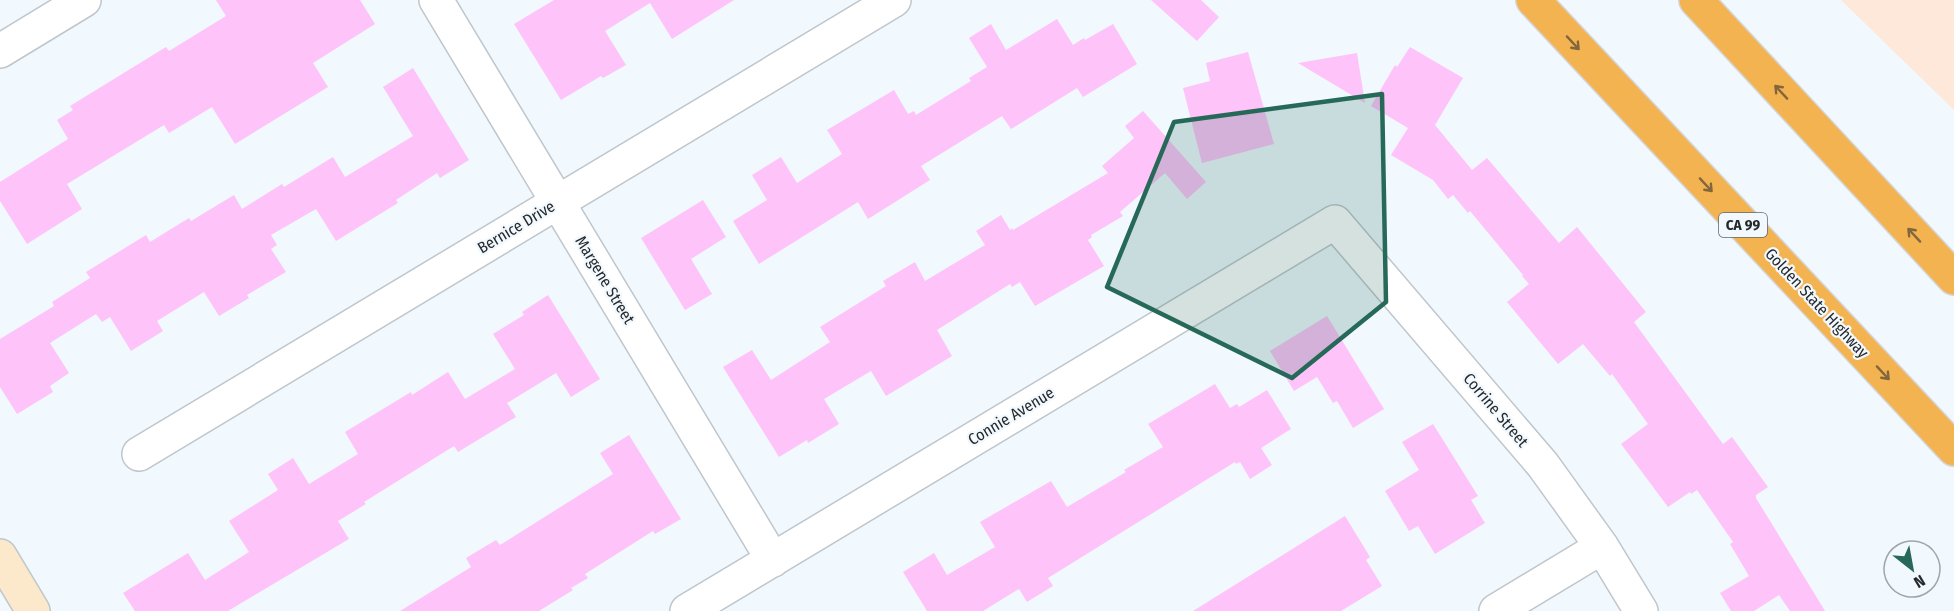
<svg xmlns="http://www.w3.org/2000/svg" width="1954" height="611" font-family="'Fira Sans Condensed',sans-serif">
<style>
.industrial{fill:#fee8da}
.building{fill:#fec3f9}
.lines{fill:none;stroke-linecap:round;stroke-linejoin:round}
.street-casing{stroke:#bfc6cc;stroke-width:36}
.secondary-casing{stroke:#bfc6cc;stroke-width:36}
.highway-casing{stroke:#d4d4d5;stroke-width:36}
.street{stroke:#fff;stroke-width:33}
.secondary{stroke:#fce8cb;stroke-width:33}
.highway{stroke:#f4b351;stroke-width:33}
.oneway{stroke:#83673c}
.marked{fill:#276958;fill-opacity:0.2;stroke:#276958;stroke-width:4.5;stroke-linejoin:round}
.labels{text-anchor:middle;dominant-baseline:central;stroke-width:4.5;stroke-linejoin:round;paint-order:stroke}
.shield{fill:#f1f8fe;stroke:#63676a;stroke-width:1.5}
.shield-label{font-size:15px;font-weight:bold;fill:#26292b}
.street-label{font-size:16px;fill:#26292b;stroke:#f1f8fe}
</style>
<rect width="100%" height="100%" fill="#f1f8fe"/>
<!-- industrial -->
<path class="industrial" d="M 1841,0 L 1954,0 L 1954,110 Z"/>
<!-- building -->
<path class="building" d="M 216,0 L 360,0 L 375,24 L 313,63 L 328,87 L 235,144 L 212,107 L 169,133 L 164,125 L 67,184 L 82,209 L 27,244 L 0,201 L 0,182 L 68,139 L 57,120 L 73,110 L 70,106 L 166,47 L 169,51 L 226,16 Z
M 554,0 L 734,0 L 672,39 L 650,3 L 605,31 L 626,65 L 603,78 L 601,76 L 561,100 L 514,24 Z
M 1151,0 L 1201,0 L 1219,17 L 1197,41 Z
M 1057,19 L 1073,45 L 1084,38 L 1085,40 L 1113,24 L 1137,64 L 1083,97 L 1077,88 L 1011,129 L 1002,116 L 921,166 L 930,180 L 868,219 L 858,202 L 759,264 L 733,221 L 767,200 L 752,175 L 781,157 L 797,183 L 842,154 L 827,130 L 894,90 L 908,114 L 914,111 L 916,115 L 971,81 L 969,78 L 987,67 L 969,38 L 991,24 L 1006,50 Z
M 1410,47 L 1463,78 L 1435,125 L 1472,170 L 1487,158 L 1559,243 L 1577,227 L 1646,312 L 1634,322 L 1723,444 L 1732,437 L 1768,487 L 1756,495 L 1756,498 L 1825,611 L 1790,611 L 1779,595 L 1754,611 L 1731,611 L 1720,593 L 1749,576 L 1730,544 L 1733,542 L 1697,490 L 1691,494 L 1690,492 L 1668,507 L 1621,444 L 1648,424 L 1612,374 L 1610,376 L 1583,344 L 1558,364 L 1507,302 L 1529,284 L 1522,276 L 1523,275 L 1470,211 L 1468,213 L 1453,195 L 1448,199 L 1433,180 L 1391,155 L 1408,128 L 1371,106 L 1395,65 L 1397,67 Z
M 1248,52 L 1274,144 L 1202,163 L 1183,88 L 1210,81 L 1206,63 Z
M 1357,53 L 1365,103 L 1298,63 Z
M 413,68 L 469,160 L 440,178 L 437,173 L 396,200 L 398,203 L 336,241 L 316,209 L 271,235 L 277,245 L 271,249 L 286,272 L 247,295 L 249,298 L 219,316 L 204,292 L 157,321 L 163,331 L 131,351 L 110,317 L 102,322 L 96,314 L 50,343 L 69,373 L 50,386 L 53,392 L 17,414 L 0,387 L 0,339 L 54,306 L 52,302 L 90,278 L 86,272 L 146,235 L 150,242 L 189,218 L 191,221 L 234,195 L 242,209 L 282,184 L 284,187 L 333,157 L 345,177 L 413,136 L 383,87 Z
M 1143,111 L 1206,182 L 1187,199 L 1165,173 L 1120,212 L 1123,216 L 1091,235 L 1092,237 L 1088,240 L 1104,266 L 1035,306 L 1020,282 L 1012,287 L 1010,284 L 937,330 L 952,356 L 886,396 L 871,371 L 824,399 L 839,424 L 808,443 L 807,440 L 779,457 L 723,367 L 752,350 L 771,380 L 830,342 L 820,327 L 886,286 L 883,281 L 915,262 L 925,281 L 985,245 L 976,231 L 1001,215 L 1010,230 L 1012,228 L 1013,230 L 1108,173 L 1102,166 L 1134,138 L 1125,126 Z
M 703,200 L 726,237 L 691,259 L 712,294 L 685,310 L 641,238 Z
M 548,295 L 600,379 L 571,397 L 556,373 L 507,403 L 516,417 L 458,452 L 454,446 L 364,502 L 366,504 L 338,521 L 349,539 L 228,611 L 135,611 L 123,593 L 188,553 L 205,580 L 249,552 L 229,521 L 278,490 L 268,474 L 293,458 L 309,484 L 358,454 L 345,432 L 411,392 L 412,395 L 448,372 L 465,399 L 515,369 L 493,334 L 524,315 L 522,312 Z
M 1327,316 L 1384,409 L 1353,428 L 1337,401 L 1333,403 L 1317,377 L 1294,391 L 1270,351 Z
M 1215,384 L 1230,408 L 1237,404 L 1239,407 L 1267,390 L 1291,429 L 1261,448 L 1272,465 L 1250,479 L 1240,462 L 1236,464 L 1235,462 L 1048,578 L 1053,586 L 1027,602 L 1019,589 L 983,611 L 927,611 L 903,572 L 934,553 L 947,575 L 995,547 L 980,522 L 1051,481 L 1067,507 L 1126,472 L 1124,470 L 1163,447 L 1148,424 Z
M 1433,424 L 1478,496 L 1471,500 L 1485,523 L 1435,554 L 1418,526 L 1409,531 L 1385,491 L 1419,470 L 1402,442 Z
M 629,435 L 681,519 L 655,534 L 653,531 L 585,574 L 588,578 L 571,588 L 573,590 L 539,611 L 400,611 L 471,567 L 466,558 L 496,540 L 500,545 L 613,474 L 600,453 Z
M 1345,516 L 1370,557 L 1366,560 L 1382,586 L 1341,611 L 1193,611 Z"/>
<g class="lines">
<defs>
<path id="street" d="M 436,0 L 773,560
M 0,51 L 84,0
M 139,454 L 894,0
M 687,611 L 1335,222 L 1543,465 L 1602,547 L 1641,611
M 1496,611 L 1602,547"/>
<path id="secondary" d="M 0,556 L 33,611"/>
<path id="highway" d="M 1533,0 L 1954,449
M 1696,0 L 1954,278"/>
</defs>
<!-- street casing -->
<use href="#street" class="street-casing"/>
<!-- secondary casing -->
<use href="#secondary" class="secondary-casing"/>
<!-- highway casing -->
<use href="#highway" class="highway-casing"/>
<!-- street -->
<use href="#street" class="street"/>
<!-- secondary -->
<use href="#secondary" class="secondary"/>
<!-- highway -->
<use href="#highway" class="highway"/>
</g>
<!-- one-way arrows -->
<defs><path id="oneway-shaft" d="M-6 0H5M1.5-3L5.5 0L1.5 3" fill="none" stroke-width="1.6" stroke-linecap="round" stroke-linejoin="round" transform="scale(1.5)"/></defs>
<g class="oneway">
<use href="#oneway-shaft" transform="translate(1573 43) rotate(47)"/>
<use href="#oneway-shaft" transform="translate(1781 92) rotate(-133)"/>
<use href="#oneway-shaft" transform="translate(1706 185) rotate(47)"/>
<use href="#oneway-shaft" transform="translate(1914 235) rotate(-133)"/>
<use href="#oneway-shaft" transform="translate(1883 373) rotate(47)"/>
</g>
<!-- marked area -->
<path class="marked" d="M 1382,94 L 1386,302 L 1292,378 L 1107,287 L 1174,122 Z"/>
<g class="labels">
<!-- shield labels -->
<rect class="shield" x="1719" y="213" width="48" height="24" rx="4.5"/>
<g class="shield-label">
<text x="1743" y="225">CA 99</text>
</g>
<!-- street labels -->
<g class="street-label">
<text transform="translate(516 227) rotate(-31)">Bernice Drive</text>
<text transform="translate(605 280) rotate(59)">Margene Street</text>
<text transform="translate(1817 303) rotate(47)">Golden State Highway</text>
<text transform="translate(1496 410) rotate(50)">Corrine Street</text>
<text transform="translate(1011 416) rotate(-31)">Connie Avenue</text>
</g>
</g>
<!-- north arrow -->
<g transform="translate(1912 569) rotate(149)"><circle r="28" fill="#f1f8fe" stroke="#a0a5aa" stroke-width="1.5"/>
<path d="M0-4.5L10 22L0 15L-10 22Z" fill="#276958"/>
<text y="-9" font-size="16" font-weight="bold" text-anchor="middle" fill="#26292b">N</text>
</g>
</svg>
